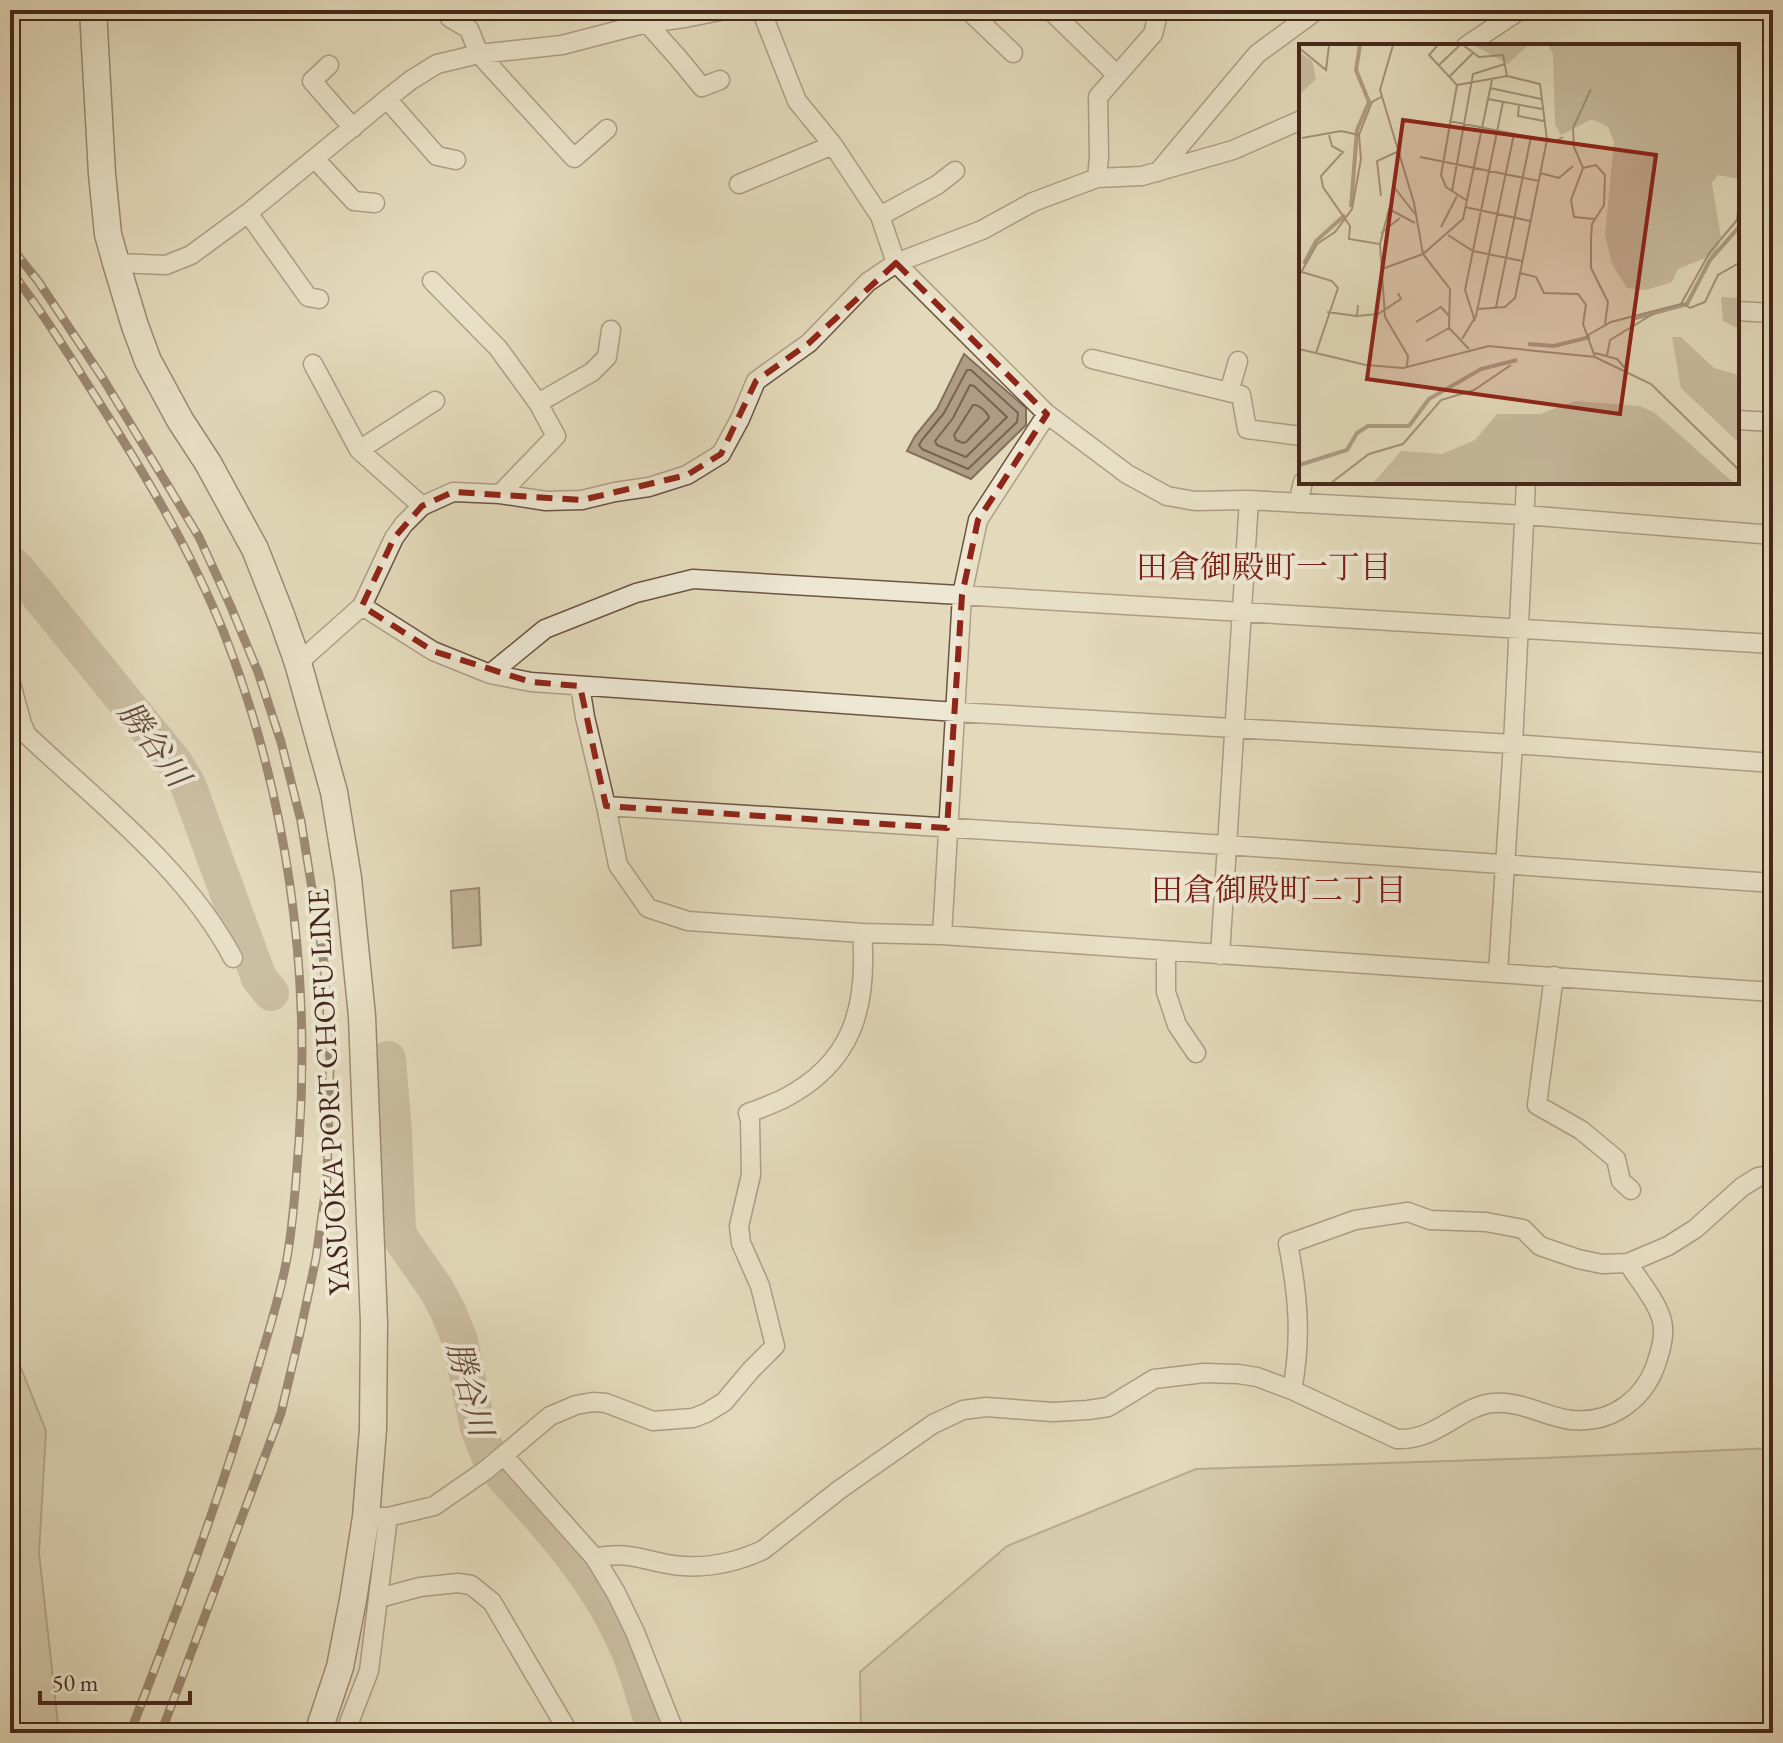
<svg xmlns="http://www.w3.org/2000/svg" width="1783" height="1743" font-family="'EB Garamond','Noto Serif JP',serif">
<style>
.green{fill:#c8bca0;stroke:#86725e;stroke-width:2}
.water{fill:#ad9d85;stroke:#836e5b;stroke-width:2}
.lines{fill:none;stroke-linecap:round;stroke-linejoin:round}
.shore{stroke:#796250;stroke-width:2}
.river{stroke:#ad9d85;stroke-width:36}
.building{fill:#97846e;stroke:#45271b;stroke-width:2}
.minor-casing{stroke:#6c5443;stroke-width:21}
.secondary-casing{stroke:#45271b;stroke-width:29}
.minor{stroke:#ede7d3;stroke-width:18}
.secondary{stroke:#ede7d3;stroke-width:26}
.rail-casing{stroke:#45271b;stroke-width:9}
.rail{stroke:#ede7d3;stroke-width:6;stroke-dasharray:18;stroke-linecap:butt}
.marked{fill:none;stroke:#8f2418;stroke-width:6;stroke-dasharray:16 10;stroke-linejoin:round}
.labels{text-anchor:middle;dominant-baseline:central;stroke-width:8;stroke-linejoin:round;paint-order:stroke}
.street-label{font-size:30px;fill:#45271b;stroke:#ede7d3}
.neighbourhood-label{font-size:32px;fill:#7a1f14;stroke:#ede7d3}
.water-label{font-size:32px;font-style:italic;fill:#644a3b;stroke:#ede7d3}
.inset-river{fill:none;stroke:#ad9d85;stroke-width:4}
.inset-road{fill:none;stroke:#a4927b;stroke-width:2}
.view{fill:#8f2418;fill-opacity:0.15;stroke:#8f2418;stroke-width:4}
.inset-edge{fill:none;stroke:#45271b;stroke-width:4}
</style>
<rect width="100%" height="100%" fill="#e3dabb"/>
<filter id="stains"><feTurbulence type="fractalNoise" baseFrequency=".0025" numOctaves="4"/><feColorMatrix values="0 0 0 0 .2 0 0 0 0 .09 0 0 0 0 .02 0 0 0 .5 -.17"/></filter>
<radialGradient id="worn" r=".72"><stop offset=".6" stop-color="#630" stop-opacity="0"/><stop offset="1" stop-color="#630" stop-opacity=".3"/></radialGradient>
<!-- green -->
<path class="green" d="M 10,1351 L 19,1363 L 46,1431 L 39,1553 L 59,1733 L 10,1733 Z
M 1773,1448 L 1773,1733 L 861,1733 L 860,1672 L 1007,1546 L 1196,1469 L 1542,1458 Z"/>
<!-- water -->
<path class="water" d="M 964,354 L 1026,408 L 1026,425 L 971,479 L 907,451 L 915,436 L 937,409 Z"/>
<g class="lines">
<!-- shore -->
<path class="shore" d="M 967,370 L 971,370 L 1018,413 L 1017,422 L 968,469 L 922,449 L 919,445 L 922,440 L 944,413 Z
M 970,385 L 974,386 L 1007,417 L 966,457 L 937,445 L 935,441 L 953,418 Z
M 973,405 C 979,404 988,413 989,418 L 966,442 L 963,443 L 956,440 L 954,435 Z"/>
<!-- river -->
<path class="river" d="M 10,563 L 18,570 L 175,763 L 188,785 L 259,978 L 271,993
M 388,1059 L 394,1132 L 398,1231 L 402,1240 L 436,1289 L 448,1311 L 460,1341 L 478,1428 L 489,1456 L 497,1469 C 546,1522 594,1574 624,1640 C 638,1669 645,1703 656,1733"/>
</g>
<!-- building -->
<path class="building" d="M 479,888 L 481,945 L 453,948 L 451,891 Z"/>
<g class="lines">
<defs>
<path id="minor" d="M 447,10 L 450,18 L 469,29 L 479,54 L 574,158 L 607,129
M 761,10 L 797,101 L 833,145 L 880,216 L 896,263 L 1047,414 L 1127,474 L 1167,496 L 1195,501 L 1249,500 L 1524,515 L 1773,535
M 968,10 L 1013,53
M 1050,10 L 1117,75
M 647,23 L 679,59 L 702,87 L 720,80
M 1466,46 L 1520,10
M 329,65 L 312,81 L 353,128
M 387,99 L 437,156 L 456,160
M 315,159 L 354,201 L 375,203
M 1158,172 L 1257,54 L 1317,10
M 1097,178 L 1099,157 L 1098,97 L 1153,34 L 1159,10
M 739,184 L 833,145
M 248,213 L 308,297 L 319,299
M 880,216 L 937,185 L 955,171
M 116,263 L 166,265 L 191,255 L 248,213 L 387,99 L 411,80 L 437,64 L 479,54 L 562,45 L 647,23 L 685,18 L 725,10
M 432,281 L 498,348 L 538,403 L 556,436 L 500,494
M 1737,311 L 1773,313
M 1092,359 L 1241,395 L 1247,429 L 1301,436
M 313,364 L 359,450 L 422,506
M 1229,392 L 1238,361
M 538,403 L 592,372 L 607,357 L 611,330
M 1737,420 L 1773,422
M 359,450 L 435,401
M 1298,503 L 1303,482
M 362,606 L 433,651 L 490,674 L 531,682 L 956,712 L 1513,744 L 1773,763
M 298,663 L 362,606 L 394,538 L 404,524 L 422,506 L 453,492 L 500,494 L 546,501 L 582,500 L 615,492 L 649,487 L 687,475 L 721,454 L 740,419 L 756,381 L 809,343 L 868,282 L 896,263 L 982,230 L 1033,202 L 1097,178 L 1142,176 L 1233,150 L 1301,120
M 490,674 L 545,629 L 636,593 L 693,579 L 1773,644
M 10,680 L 22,724 L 27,735 C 100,804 185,868 233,958
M 580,686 L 585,717 L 606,806 L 618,865 L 648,908 L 688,921 L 862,933 L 942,935 L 1773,992
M 606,806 L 1226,845 L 1773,883
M 942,935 L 962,595 L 978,520 L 1047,414
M 1166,951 L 1166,992 L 1177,1025 L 1196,1053
M 1220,955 L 1249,500
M 1498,972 L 1513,744 L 1526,482
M 1554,976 L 1537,1105 L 1581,1130 L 1616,1159 L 1621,1181 L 1631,1190
M 1292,1390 C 1302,1339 1298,1294 1288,1244 L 1355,1220 L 1408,1212 L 1430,1220 L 1486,1222 L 1523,1229 L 1540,1246 L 1578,1259 L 1602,1264 L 1628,1263 L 1668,1246 L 1695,1229 L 1742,1187 L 1758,1177 L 1773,1174
M 504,1456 L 595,1558 L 616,1593 L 635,1632 L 675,1733
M 366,1517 L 388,1517 L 434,1506 L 486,1470 L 550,1416 L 576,1405 L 593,1402 L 606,1403 L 653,1421 L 693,1418 L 706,1413 L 724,1402 L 751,1370 L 775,1346 L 760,1286 L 741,1243 L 739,1226 L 751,1175 L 750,1120 L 748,1113 C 760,1109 772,1104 783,1099 C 853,1063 868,1007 862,933
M 595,1558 C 629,1549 651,1564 683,1566 C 710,1568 739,1561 763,1550 L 839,1490 L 933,1424 L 963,1410 L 986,1407 L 1053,1412 L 1088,1410 L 1108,1407 L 1154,1379 L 1204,1373 L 1238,1374 L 1257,1377 L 1292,1390 L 1397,1439 C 1437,1441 1460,1406 1493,1403 C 1520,1400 1545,1417 1571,1420 C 1614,1424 1647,1397 1658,1358 C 1662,1346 1665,1333 1662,1321 C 1657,1301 1639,1281 1628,1263
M 379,1598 L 420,1587 L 458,1583 L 471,1585 L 492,1602 L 569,1733
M 345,1733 L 369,1671 L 388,1517"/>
<path id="secondary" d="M 93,10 L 102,174 L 108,234 L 116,263 L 135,326 L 148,361 L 180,420 L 208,463 L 255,549 L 281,615 L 298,663 L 334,792 L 348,878 L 362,1016 L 364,1069 L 374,1323 L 373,1429 L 366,1517 L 353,1600 L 340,1667 L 318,1733"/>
</defs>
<!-- minor casing -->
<use href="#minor" class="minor-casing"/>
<!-- secondary casing -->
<use href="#secondary" class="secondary-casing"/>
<!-- minor -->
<use href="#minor" class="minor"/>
<!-- secondary -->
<use href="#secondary" class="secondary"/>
<defs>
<path id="rail" d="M 10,246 L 38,281 L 102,377 L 199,537 L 231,607 L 258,672 L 281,742 L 301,821 L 324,963 L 330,1060 L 327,1179 L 316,1258 L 300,1333 L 281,1413 L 161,1733
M 10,270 C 42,311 69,355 97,399 C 145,474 191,551 224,633 C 287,794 311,969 299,1141 C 296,1179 294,1219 287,1258 C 281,1293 269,1329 259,1364 C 224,1489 177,1611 130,1733"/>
</defs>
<!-- rail casing -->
<use href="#rail" class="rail-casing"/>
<!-- rail -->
<use href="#rail" class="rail"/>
</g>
<!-- marked area -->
<path d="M0 0H1783V1743H0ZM 896,263 L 1047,414 L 978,520 L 962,595 L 947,828 L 606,806 L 580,686 L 531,682 L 433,651 L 362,606 L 394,538 L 422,506 L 453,492 L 582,500 L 687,475 L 721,454 L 756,381 L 809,343 Z" fill="#e3dabb" fill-opacity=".55" fill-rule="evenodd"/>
<path class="marked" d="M 896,263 L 1047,414 L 978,520 L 962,595 L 947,828 L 606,806 L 580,686 L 531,682 L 433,651 L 362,606 L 394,538 L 422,506 L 453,492 L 582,500 L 687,475 L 721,454 L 756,381 L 809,343 Z"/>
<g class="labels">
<!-- street labels -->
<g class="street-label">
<text transform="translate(328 1092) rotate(-93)">YASUOKA PORT CHOFU LINE</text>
</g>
<!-- neighbourhood labels -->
<g class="neighbourhood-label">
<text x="1264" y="567">田倉御殿町一丁目</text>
<text x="1279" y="890">田倉御殿町二丁目</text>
</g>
<!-- water labels -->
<g class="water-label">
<text transform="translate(154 744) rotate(54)">勝谷川</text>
<text transform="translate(470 1389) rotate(75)">勝谷川</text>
</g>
</g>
<!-- overview -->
<g transform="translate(1299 44)">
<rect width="440" height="440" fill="#e3dabb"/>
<path d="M 174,1 L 229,1 L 209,20 ZM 249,1 L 440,1 L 440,135 L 419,131 L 413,139 L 422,194 L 416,210 L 379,225 L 373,238 L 347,246 L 328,244 L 313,220 L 306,191 L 315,98 L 309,83 L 293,75 L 262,91 L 256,80 L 254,10 ZM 0,8 L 13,17 L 17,35 L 0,51 ZM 422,253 L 440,254 L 440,285 L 424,277 ZM 373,293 L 382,293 L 415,324 L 440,331 L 440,399 L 382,344 ZM 276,357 L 341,362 L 356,369 L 435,439 L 74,439 L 102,407 L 143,410 L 176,396 L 198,370 L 241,370 Z" fill="#c8bca0"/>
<path class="inset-river" d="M 52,163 L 58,86 L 70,58 L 57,26 L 61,1M 5,220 L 17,197 L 46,171M 333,275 L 388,260 L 411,216 L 440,183M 229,300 L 255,302 L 291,293M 0,421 L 48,406 L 58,389 L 69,382 L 110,382 L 130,355 L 182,325 L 218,316"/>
<path class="inset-road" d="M 94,1 L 81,46 L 115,159 L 124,210 L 151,245 L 150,284 L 170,305M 139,1 L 130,11 L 158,41 L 142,131 L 147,143 L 167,156M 164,1 L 180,13 L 204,11 L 208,32M 0,4 L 27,26 L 30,1M 140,21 L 161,1M 151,32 L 174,9M 158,41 L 208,32 L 241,40 L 248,96 L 216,254 L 206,263 L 179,265M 191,44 L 242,55M 292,45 L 274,84 L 275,103 L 284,124 L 272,156 L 275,173 L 296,175M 189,55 L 243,65M 220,61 L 219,72 L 245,77M 150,77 L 256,98 L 264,93M 30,91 L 33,102 L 44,108 L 22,132 L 24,143 L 51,182 L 50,195 L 81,200 L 86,273 L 109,312 L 108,322M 3,94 L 42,87 L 60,91M 121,113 L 240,137M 284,124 L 297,121 L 306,131 L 305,161 L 293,180 L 292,195 L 292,224 L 309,258 L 306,280M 241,129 L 260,134 L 274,122M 95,143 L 116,170M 153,147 L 174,30 L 206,20M 82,152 L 78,117 L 98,108M 166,163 L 231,177M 142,183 L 158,152M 82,189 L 101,174M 149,191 L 174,207 L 223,217M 81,200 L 90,165 L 116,179M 83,225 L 124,210 L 164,175 L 193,36M 3,228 L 33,237 L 39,244 L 17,309M 221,229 L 237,233 L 245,249 L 279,250 L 287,261 L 284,280 L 296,313M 0,232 L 18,200 L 36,188 L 53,165 L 62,115 L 60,91 L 73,58 L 82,53M 383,259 L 391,264 L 406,258 L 419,231 L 440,219M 197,263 L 232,93M 28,268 L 58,272 L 59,261M 58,272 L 79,270 L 102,255 L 99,249M 176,277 L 166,246 L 204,58M 117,278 L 142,263 L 150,272M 289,291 L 312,278 L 382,260 L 411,208 L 438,176 L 440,157M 163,295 L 177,272 L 215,90M 127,297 L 150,284M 0,305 L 67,321 L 104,324 L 190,302 L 296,313 L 352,340 L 440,426M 296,309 L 318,315 L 326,324M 308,312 L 311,296 L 354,270M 32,439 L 70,410 L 104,400 L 142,356 L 175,346 L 212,321"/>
<path class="view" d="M 104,76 L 357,111 L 321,370 L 68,335 Z"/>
<rect width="440" height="440" class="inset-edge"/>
</g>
<!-- margin -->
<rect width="1783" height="1743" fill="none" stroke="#e3dabb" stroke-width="40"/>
<rect x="12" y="12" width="1759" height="1719" fill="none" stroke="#45271b" stroke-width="4"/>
<rect x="20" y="20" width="1743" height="1703" fill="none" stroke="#45271b" stroke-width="2"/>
<!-- scale -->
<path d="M40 1691v12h150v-12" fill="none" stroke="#45271b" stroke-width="4"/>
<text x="52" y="1691" font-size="24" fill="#45271b" stroke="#ede7d3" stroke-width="6" paint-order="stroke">50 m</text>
<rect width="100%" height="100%" filter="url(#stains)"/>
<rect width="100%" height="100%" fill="url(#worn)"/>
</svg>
